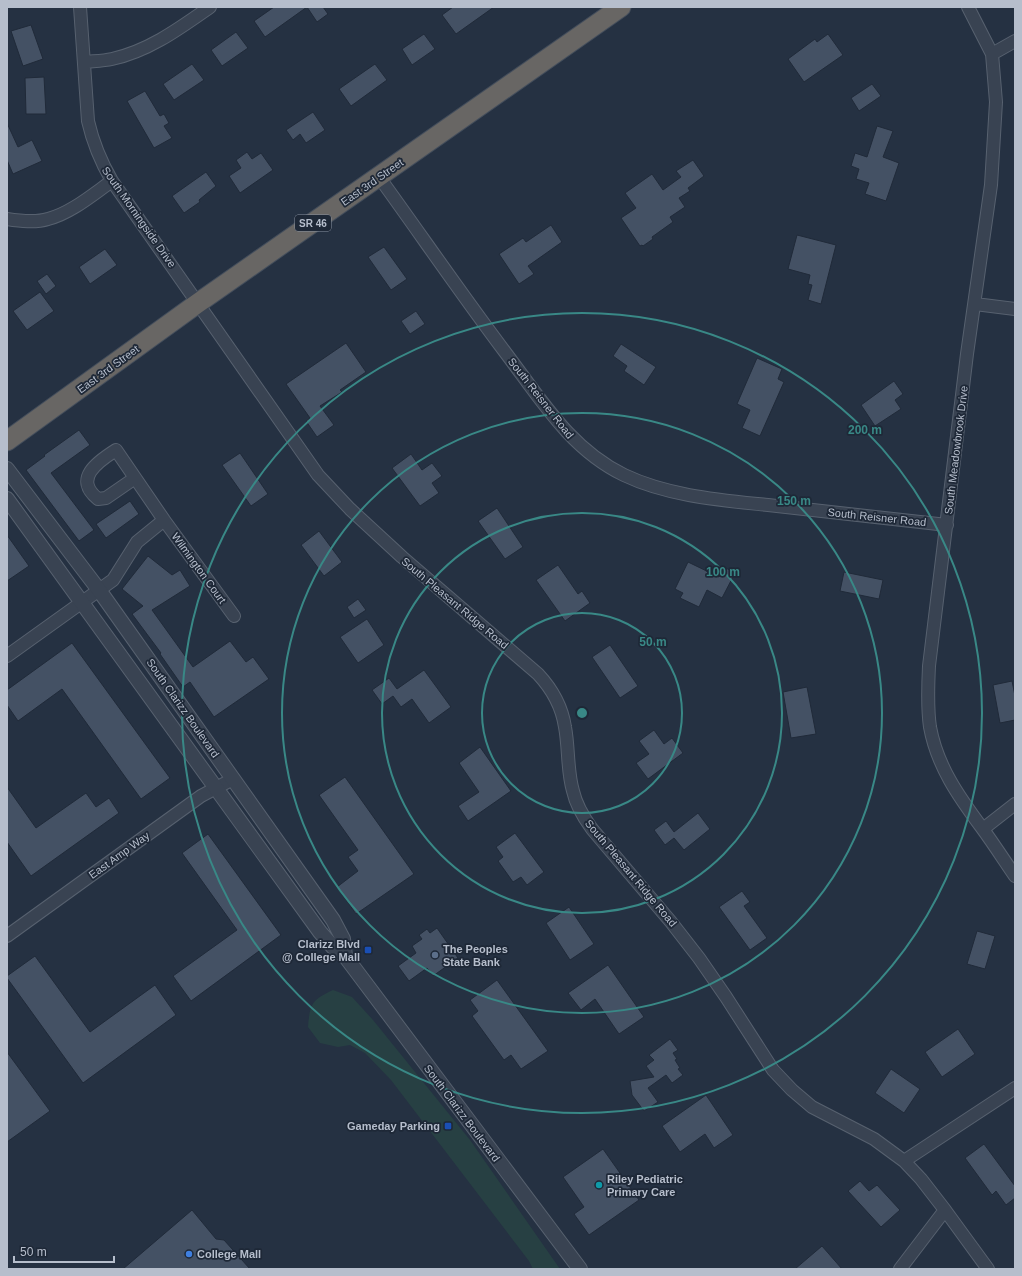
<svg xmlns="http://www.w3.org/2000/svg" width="1022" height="1276" font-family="Helvetica,sans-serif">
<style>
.green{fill:#274043}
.building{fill:#445164;stroke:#202a39}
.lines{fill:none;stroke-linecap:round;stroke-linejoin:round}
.minor-casing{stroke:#57616f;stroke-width:14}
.tertiary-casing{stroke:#57616f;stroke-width:16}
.trunk-casing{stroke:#444e5c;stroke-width:21}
.minor{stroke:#394352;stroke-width:12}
.tertiary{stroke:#394352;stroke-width:14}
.trunk{stroke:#686664;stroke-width:19}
.ring{fill:none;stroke:#398886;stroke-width:2}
.transit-dot{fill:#1a4fb4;stroke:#1e2837;stroke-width:1.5}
.service-dot{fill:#5c6f8a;stroke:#1e2837;stroke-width:1.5}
.culture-dot{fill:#0f9aa8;stroke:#1e2837;stroke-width:1.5}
.shop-dot{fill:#3f7fe0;stroke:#1e2837;stroke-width:1.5}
.labels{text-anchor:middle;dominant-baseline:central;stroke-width:3.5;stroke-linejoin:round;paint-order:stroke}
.shield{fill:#1e2837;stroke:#88919f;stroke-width:1}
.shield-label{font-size:10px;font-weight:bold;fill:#b6becc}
.street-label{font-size:11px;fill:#b6becc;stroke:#1e2837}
.poi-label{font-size:11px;font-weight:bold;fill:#b6becc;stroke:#1e2837;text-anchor:start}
.centre{fill:#398886;stroke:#1e2837;stroke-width:2}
.ring-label{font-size:12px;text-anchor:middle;font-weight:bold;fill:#398886;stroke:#1e2837;stroke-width:3.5;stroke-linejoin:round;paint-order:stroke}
</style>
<rect width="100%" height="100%" fill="#253142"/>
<!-- green -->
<path class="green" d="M 333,990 L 352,997 L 373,1020 L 470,1140 L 560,1269 L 533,1269 L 529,1261 L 391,1080 L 365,1053 L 350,1045 L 338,1047 L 320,1043 L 308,1027 C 310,1003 312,1000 333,990 Z"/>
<!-- building -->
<path class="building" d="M 274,7 L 307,7 L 265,37 L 254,21 Z
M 307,7 L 323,7 L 328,14 L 317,22 Z
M 453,7 L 494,7 L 456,34 L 442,15 Z
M 31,25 L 43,59 L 23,66 L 11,31 Z
M 236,32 L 248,48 L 222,66 L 211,50 Z
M 424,34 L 435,49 L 412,65 L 402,49 Z
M 828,34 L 843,55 L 804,82 L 788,59 L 815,39 L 817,42 Z
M 192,64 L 204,80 L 174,100 L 163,84 Z
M 375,64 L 387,80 L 351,106 L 339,89 Z
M 44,77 L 46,114 L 26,114 L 25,78 Z
M 872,84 L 881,96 L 859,111 L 851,98 Z
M 145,91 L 160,116 L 164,114 L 169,123 L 164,126 L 172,138 L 154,148 L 127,101 Z
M 313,112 L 325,130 L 306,143 L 300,134 L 293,140 L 286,130 Z
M 7,123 L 18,147 L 32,140 L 42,161 L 13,174 L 7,160 Z
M 877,126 L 893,131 L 883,157 L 899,163 L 886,201 L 865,194 L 869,183 L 856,179 L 859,169 L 851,166 L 855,153 L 867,157 Z
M 247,152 L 252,159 L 261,153 L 273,170 L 240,193 L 229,176 L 241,168 L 236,160 Z
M 693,160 L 704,176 L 688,188 L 690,191 L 679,198 L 685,207 L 670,217 L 673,222 L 652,237 L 653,239 L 643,246 L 642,245 L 640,246 L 621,218 L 636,208 L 625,193 L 652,174 L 663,190 L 681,177 L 676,171 Z
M 206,172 L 216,186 L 199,200 L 200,202 L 184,213 L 172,196 Z
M 551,225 L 562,242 L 528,266 L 534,274 L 519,284 L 499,254 L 523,238 L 526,242 Z
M 797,235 L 836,245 L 821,304 L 808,300 L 812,285 L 808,284 L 810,275 L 788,269 Z
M 384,247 L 407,279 L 391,290 L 368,257 Z
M 105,249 L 117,265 L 90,284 L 79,267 Z
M 47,274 L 56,286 L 46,294 L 37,281 Z
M 40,292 L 54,311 L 27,330 L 13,311 Z
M 416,311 L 425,324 L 410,334 L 401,321 Z
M 346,343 L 366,372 L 340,390 L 342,392 L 320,406 L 334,425 L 317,437 L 306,421 L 310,418 L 286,384 Z
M 621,344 L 656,367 L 644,385 L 624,371 L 627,366 L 613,356 Z
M 757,358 L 782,369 L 778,379 L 784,382 L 760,436 L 742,428 L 750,410 L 737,404 Z
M 894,381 L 903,394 L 895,400 L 901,409 L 875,426 L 861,405 Z
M 79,430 L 90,445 L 51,473 L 94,530 L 79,541 L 26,470 L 45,456 L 44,455 Z
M 240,453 L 268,494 L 251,506 L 222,465 Z
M 411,454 L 422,470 L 432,463 L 442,476 L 432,483 L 439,493 L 420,506 L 392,468 Z
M 130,501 L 139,514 L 106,538 L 96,524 Z
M 497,508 L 523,547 L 505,559 L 478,521 Z
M 319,531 L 342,562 L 324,576 L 301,545 Z
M 7,535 L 29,566 L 7,581 Z
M 148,556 L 172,575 L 180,570 L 190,586 L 152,610 L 193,667 L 230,641 L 246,662 L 253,657 L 269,679 L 214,717 L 190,682 L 183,687 L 160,654 L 161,653 L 132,614 L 143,606 L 122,589 Z
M 688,562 L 719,577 L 724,567 L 735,573 L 722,598 L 707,590 L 699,607 L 680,598 L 683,593 L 675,589 Z
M 558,565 L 578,594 L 582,591 L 590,603 L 565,621 L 536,580 Z
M 844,572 L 883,580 L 879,599 L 840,591 Z
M 358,599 L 366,610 L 354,618 L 347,607 Z
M 367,619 L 384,645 L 358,663 L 340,637 Z
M 72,643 L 170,778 L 141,799 L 62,689 L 18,721 L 7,705 L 7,690 Z
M 610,645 L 638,686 L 620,698 L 592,657 Z
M 424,670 L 451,707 L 429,723 L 412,699 L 401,707 L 393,696 L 382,704 L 372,690 L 389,678 L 397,689 Z
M 1012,681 L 1015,696 L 1015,720 L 1000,723 L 993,685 Z
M 807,687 L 816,734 L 791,738 L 783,692 Z
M 654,730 L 664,744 L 672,738 L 683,753 L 648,779 L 636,763 L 649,754 L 639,741 Z
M 480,747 L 511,791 L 468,821 L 458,806 L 479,792 L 459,763 Z
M 345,777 L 414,874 L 356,914 L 337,887 L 358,871 L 348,857 L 358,850 L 319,795 Z
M 7,787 L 36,828 L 86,793 L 96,807 L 109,798 L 119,813 L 31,876 L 7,842 Z
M 698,813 L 710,829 L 684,850 L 674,838 L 665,845 L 654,830 L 666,821 L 674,832 Z
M 515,833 L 544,872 L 527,885 L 521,877 L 513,882 L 498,861 L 503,857 L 496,847 Z
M 208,834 L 281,935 L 191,1001 L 173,976 L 237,930 L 182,853 Z
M 742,891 L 750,902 L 744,906 L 767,938 L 750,950 L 719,907 Z
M 569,907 L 594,944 L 570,960 L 546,923 Z
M 437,928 L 458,958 L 433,976 L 427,968 L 409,981 L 398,966 L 416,953 L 412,946 L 422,939 L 419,935 L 427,929 L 430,933 Z
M 977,931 L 995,936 L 985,969 L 967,964 Z
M 35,956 L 90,1032 L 155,985 L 176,1015 L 83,1083 L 7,978 L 7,976 Z
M 608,965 L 644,1017 L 619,1034 L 595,999 L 581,1010 L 568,993 Z
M 497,980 L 548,1051 L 521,1069 L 511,1055 L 504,1060 L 472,1016 L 478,1011 L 470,1000 Z
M 958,1029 L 975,1054 L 942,1077 L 925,1052 Z
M 670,1039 L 678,1050 L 673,1053 L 677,1059 L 675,1060 L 680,1068 L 678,1069 L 683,1075 L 672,1083 L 666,1075 L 648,1088 L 658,1102 L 644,1111 L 632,1095 L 630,1081 L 654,1077 L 646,1066 L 654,1060 L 649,1055 Z
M 7,1052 L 50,1111 L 7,1142 Z
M 891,1069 L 920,1089 L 904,1113 L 875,1093 Z
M 706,1095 L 733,1135 L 714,1148 L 705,1134 L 680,1152 L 662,1126 Z
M 984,1144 L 1015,1186 L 1015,1198 L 1006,1205 L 996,1191 L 992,1195 L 965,1158 Z
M 603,1149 L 639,1200 L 589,1235 L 574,1214 L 584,1207 L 563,1177 Z
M 860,1181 L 869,1191 L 877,1185 L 900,1210 L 881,1227 L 848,1191 Z
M 192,1210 L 216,1239 L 224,1240 L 250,1269 L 123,1269 Z
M 822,1246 L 842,1269 L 795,1269 Z"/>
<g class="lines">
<defs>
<path id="minor" d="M 80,7 L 88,121 C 93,143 101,162 112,181 L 318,475 L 350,509 L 402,557 L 538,674 C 552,689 562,707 565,727 C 569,748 567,771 573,791 C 576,805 584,818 592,829 L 671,922 L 699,958 L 726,997 L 773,1070 L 792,1090 L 812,1107 L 874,1139 L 904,1161 L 921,1179 L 945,1210 L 988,1269
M 968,7 L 992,54 L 996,102 L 991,185 L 967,354 L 929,666 C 928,686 927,707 930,727 C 937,766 959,797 982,828 C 993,843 1004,860 1015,876
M 992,54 L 1015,41
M 84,62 C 94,61 103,61 112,59 C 149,51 180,28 210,7
M 379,177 C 421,235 462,295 505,352 C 540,398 570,449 624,475 C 668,496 720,500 768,505 C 827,512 887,518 947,525
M 7,219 C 20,221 35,223 48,219 C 71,213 92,195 112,181
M 975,304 L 1015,309
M 135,478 L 106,498 L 98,499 C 73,479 97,462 116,450 L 164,520 L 234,616
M 7,656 L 113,580 L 137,542 L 164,520
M 983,829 L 1015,804
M 7,936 L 201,796 L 233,779
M 904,1161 L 1015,1088
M 900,1269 L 945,1210"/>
<path id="tertiary" d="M 7,469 L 99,590 L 333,920 L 343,939 L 345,956
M 7,499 L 320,932 L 333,947 L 345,956 L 580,1269"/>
<path id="trunk" d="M 7,441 L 198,303 L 621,7"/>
</defs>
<!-- minor casing -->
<use href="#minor" class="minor-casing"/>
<!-- tertiary casing -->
<use href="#tertiary" class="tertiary-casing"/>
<!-- trunk casing -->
<use href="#trunk" class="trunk-casing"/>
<!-- minor -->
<use href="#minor" class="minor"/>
<!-- tertiary -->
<use href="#tertiary" class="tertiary"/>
<!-- trunk -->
<use href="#trunk" class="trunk"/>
</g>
<!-- distance rings -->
<g class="ring">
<circle cx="582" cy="713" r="100"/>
<circle cx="582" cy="713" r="200"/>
<circle cx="582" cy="713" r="300"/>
<circle cx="582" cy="713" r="400"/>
</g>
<!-- markers -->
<g class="transit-dot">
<rect x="364" y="946" width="8" height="8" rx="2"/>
<rect x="444" y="1122" width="8" height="8" rx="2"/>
</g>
<circle class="service-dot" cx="435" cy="955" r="4"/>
<circle class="culture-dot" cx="599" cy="1185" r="4"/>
<circle class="shop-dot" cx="189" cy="1254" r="4"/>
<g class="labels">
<!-- shield labels -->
<rect class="shield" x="295" y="215" width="36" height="16" rx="3"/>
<g class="shield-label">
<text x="313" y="223">SR 46</text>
</g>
<!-- street labels -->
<g class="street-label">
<text transform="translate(372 182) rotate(-35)">East 3rd Street</text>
<text transform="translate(139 217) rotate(55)">South Morningside Drive</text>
<text transform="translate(108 369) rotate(-36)">East 3rd Street</text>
<text transform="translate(541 398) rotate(52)">South Reisner Road</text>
<text transform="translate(956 450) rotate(-83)">South Meadowbrook Drive</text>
<text transform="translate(877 517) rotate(6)">South Reisner Road</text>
<text transform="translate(199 568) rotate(54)">Wilmington Court</text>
<text transform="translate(455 603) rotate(40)">South Pleasant Ridge Road</text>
<text transform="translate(183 708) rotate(55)">South Clarizz Boulevard</text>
<text transform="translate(119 855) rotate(-36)">East Amp Way</text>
<text transform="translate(631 873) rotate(50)">South Pleasant Ridge Road</text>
<text transform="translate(462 1113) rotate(53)">South Clarizz Boulevard</text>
</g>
<!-- poi labels -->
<g class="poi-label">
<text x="360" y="944" text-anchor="end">Clarizz Blvd<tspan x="360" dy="13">@ College Mall</tspan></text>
<text x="443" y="949">The Peoples<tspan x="443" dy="13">State Bank</tspan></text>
<text x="440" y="1126" text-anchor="end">Gameday Parking</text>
<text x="607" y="1179">Riley Pediatric<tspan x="607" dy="13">Primary Care</tspan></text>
<text x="197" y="1254">College Mall</text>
</g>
</g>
<circle cx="582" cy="713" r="6" class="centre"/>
<g class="ring-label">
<text x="865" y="434">200 m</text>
<text x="794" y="505">150 m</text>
<text x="723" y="576">100 m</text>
<text x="653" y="646">50 m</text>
</g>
<!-- border -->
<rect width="1022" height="1276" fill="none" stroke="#b6becc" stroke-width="16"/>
<!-- scale -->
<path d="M14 1256v6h100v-6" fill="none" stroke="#b6becc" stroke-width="2"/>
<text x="20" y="1256" font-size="12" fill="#b6becc" stroke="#1e2837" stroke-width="3" paint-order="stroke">50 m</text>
</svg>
